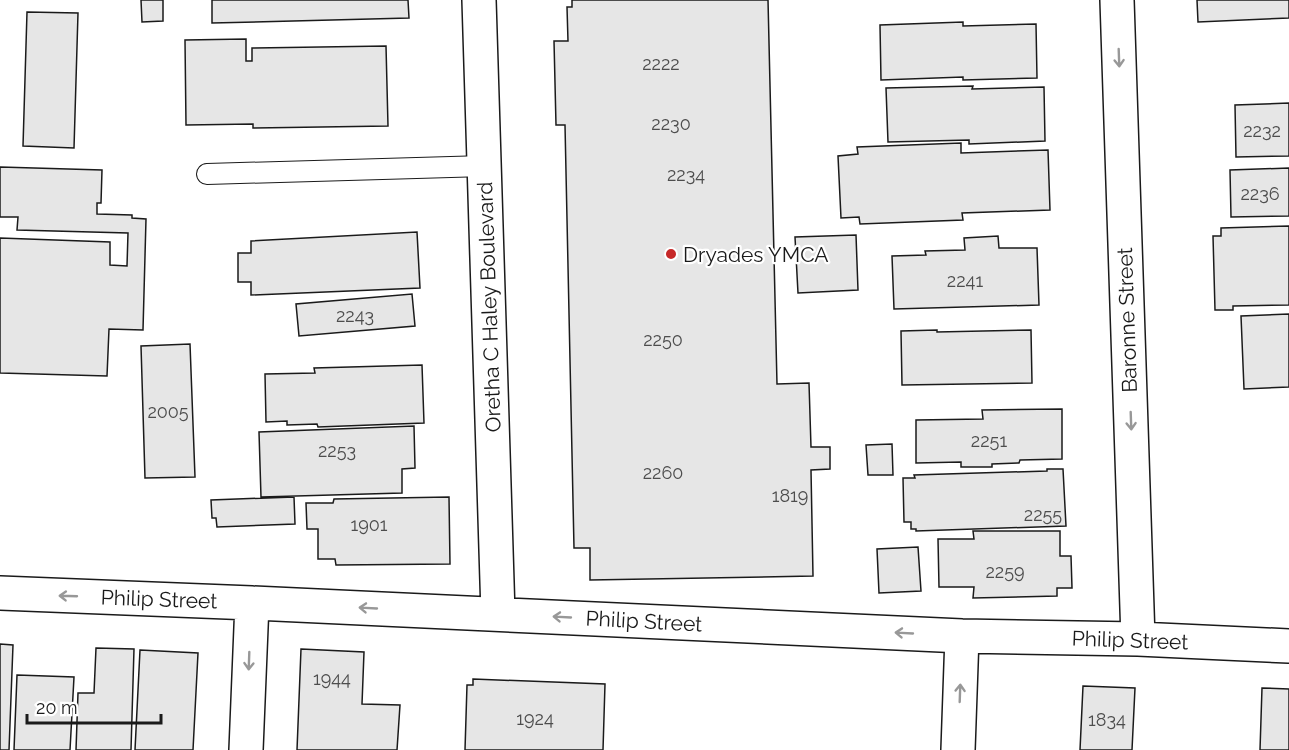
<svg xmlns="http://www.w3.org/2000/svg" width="1289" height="750" font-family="Raleway,sans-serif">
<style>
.building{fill:#e6e6e6;stroke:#1a1a1a;stroke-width:1.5}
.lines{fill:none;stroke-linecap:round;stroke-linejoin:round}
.lane-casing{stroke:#1a1a1a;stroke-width:22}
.street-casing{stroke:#1a1a1a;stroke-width:36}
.lane{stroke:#fff;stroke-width:20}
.street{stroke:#fff;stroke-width:33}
.oneway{stroke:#989898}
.poi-dot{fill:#c62828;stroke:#fff;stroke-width:2}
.labels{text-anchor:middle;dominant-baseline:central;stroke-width:4.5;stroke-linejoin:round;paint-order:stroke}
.number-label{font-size:18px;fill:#4d4d4d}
.poi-label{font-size:21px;fill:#1a1a1a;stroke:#fff;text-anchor:start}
.street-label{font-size:21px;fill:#1a1a1a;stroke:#fff}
</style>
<rect width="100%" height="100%" fill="#fff"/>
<!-- building -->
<path class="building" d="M 141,0 L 163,0 L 163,21 L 142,22 Z
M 212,0 L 408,0 L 409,18 L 212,23 Z
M 572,0 L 768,0 L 777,384 L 809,383 L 811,447 L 830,447 L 830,469 L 811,470 L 813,576 L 590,580 L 590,548 L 574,548 L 565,125 L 556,125 L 554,41 L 568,41 L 567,7 L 572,7 Z
M 1197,0 L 1289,0 L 1289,18 L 1198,22 Z
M 27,12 L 78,13 L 74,148 L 23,146 Z
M 963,22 L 963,26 L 1036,24 L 1037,78 L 963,80 L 963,77 L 881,80 L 880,25 Z
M 246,39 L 246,61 L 252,61 L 252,48 L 386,46 L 388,126 L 253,128 L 253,124 L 186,125 L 185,40 Z
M 973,86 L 972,89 L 1044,87 L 1045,141 L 969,144 L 969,140 L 888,142 L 886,88 Z
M 1289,103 L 1289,156 L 1236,157 L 1235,105 Z
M 961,143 L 961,153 L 1048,150 L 1050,210 L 962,213 L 963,220 L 860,224 L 859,217 L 841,218 L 838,156 L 858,154 L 857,147 Z
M 0,167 L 102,170 L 101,203 L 97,203 L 97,214 L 132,215 L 132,218 L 146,219 L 143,330 L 109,329 L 107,376 L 0,373 L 0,238 L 110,242 L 110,265 L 127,266 L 128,233 L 17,230 L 18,217 L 0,217 Z
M 1289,168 L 1289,216 L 1231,217 L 1230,170 Z
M 1289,226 L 1289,305 L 1233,306 L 1233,310 L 1215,310 L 1213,236 L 1221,236 L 1221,228 Z
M 417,232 L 420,288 L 251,295 L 251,282 L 238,282 L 238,253 L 251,253 L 251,241 Z
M 856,235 L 858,290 L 798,293 L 795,237 Z
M 998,236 L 999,248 L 1037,248 L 1039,305 L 894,309 L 892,256 L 926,255 L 925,251 L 965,250 L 964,238 Z
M 412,294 L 415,326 L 299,336 L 296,304 Z
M 1289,314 L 1289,387 L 1244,389 L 1241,316 Z
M 937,330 L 937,332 L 1031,330 L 1032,383 L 902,385 L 901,331 Z
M 190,344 L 195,477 L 145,478 L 141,346 Z
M 422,365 L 424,423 L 318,427 L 317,424 L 287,425 L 287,421 L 266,422 L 265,374 L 315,373 L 314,368 Z
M 1062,409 L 1062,459 L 1020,460 L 1019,463 L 992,464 L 992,467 L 961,467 L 961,462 L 916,463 L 916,420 L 983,419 L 982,410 Z
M 414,426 L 415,468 L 402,469 L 402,493 L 261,497 L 259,432 Z
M 892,444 L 893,475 L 868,475 L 866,445 Z
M 1047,469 L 1063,469 L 1066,526 L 916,531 L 916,529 L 911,529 L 911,522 L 904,522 L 903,478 L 915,478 L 914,475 L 1047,471 Z
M 294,497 L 295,524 L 217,527 L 216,518 L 212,518 L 211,500 Z
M 449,497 L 450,564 L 336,565 L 335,559 L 318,559 L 318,529 L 307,529 L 306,503 L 333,503 L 334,499 Z
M 973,531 L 1060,531 L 1060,556 L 1071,556 L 1072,588 L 1057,588 L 1057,596 L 973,598 L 974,587 L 939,587 L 938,539 L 974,539 Z
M 918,547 L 921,591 L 879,593 L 877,549 Z
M 0,644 L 13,645 L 9,750 L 0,750 Z
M 96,648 L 134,649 L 131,750 L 76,750 L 78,693 L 94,693 Z
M 301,649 L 364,652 L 362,704 L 400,705 L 397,750 L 297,750 Z
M 140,650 L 198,653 L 193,750 L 135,750 Z
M 17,675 L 74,677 L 70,750 L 14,750 Z
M 473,679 L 605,684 L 603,750 L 465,750 L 467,685 L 473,685 Z
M 1083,686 L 1135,688 L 1132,750 L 1080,750 Z
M 1262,688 L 1289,689 L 1289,750 L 1260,750 Z"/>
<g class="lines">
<defs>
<path id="lane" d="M 207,174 L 485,166"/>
<path id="street" d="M 479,0 L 498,614
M 1117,0 L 1138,639
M 0,593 L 252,603 L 962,636 L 1138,639 L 1289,646
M 246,750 L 252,603
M 958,750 L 962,636"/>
</defs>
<!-- lane casing -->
<use href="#lane" class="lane-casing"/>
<!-- street casing -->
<use href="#street" class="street-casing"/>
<!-- lane -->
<use href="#lane" class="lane"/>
<!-- street -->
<use href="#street" class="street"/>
</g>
<!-- one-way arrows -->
<defs><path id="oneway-shaft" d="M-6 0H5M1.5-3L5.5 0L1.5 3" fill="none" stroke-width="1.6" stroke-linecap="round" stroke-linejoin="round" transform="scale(1.5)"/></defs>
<g class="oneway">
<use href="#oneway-shaft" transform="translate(1119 58) rotate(88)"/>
<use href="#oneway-shaft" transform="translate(1131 421) rotate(88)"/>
<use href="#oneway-shaft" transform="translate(68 596) rotate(-178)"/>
<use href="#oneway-shaft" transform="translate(368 608) rotate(-177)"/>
<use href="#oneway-shaft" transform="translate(562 617) rotate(-177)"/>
<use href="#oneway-shaft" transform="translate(904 633) rotate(-177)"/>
<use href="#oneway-shaft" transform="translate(249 661) rotate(92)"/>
<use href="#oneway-shaft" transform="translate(960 693) rotate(-88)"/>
</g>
<!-- markers -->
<circle class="poi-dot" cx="671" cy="254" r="6"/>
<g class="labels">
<!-- number labels -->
<g class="number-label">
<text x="661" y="63">2222</text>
<text x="671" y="123">2230</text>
<text x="1262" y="130">2232</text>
<text x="686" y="174">2234</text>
<text x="1260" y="193">2236</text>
<text x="965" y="280">2241</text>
<text x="355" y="315">2243</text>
<text x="663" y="339">2250</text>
<text x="168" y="411">2005</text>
<text x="989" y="440">2251</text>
<text x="337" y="450">2253</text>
<text x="663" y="472">2260</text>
<text x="790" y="495">1819</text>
<text x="1043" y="514">2255</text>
<text x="369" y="524">1901</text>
<text x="1005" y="571">2259</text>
<text x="332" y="678">1944</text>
<text x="535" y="718">1924</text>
<text x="1107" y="719">1834</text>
</g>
<!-- poi labels -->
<g class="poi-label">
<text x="683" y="254">Dryades YMCA</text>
</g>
<!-- street labels -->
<g class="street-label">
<text transform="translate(489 307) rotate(-92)">Oretha C Haley Boulevard</text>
<text transform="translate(1127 320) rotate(-92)">Baronne Street</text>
<text transform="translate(159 599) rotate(2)">Philip Street</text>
<text transform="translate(644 621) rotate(3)">Philip Street</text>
<text transform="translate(1130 640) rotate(2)">Philip Street</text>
</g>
</g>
<!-- scale -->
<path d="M27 714v9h134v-9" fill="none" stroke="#1a1a1a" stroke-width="3"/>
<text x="36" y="714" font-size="18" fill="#1a1a1a" stroke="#ffffff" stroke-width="4.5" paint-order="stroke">20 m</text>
</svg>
